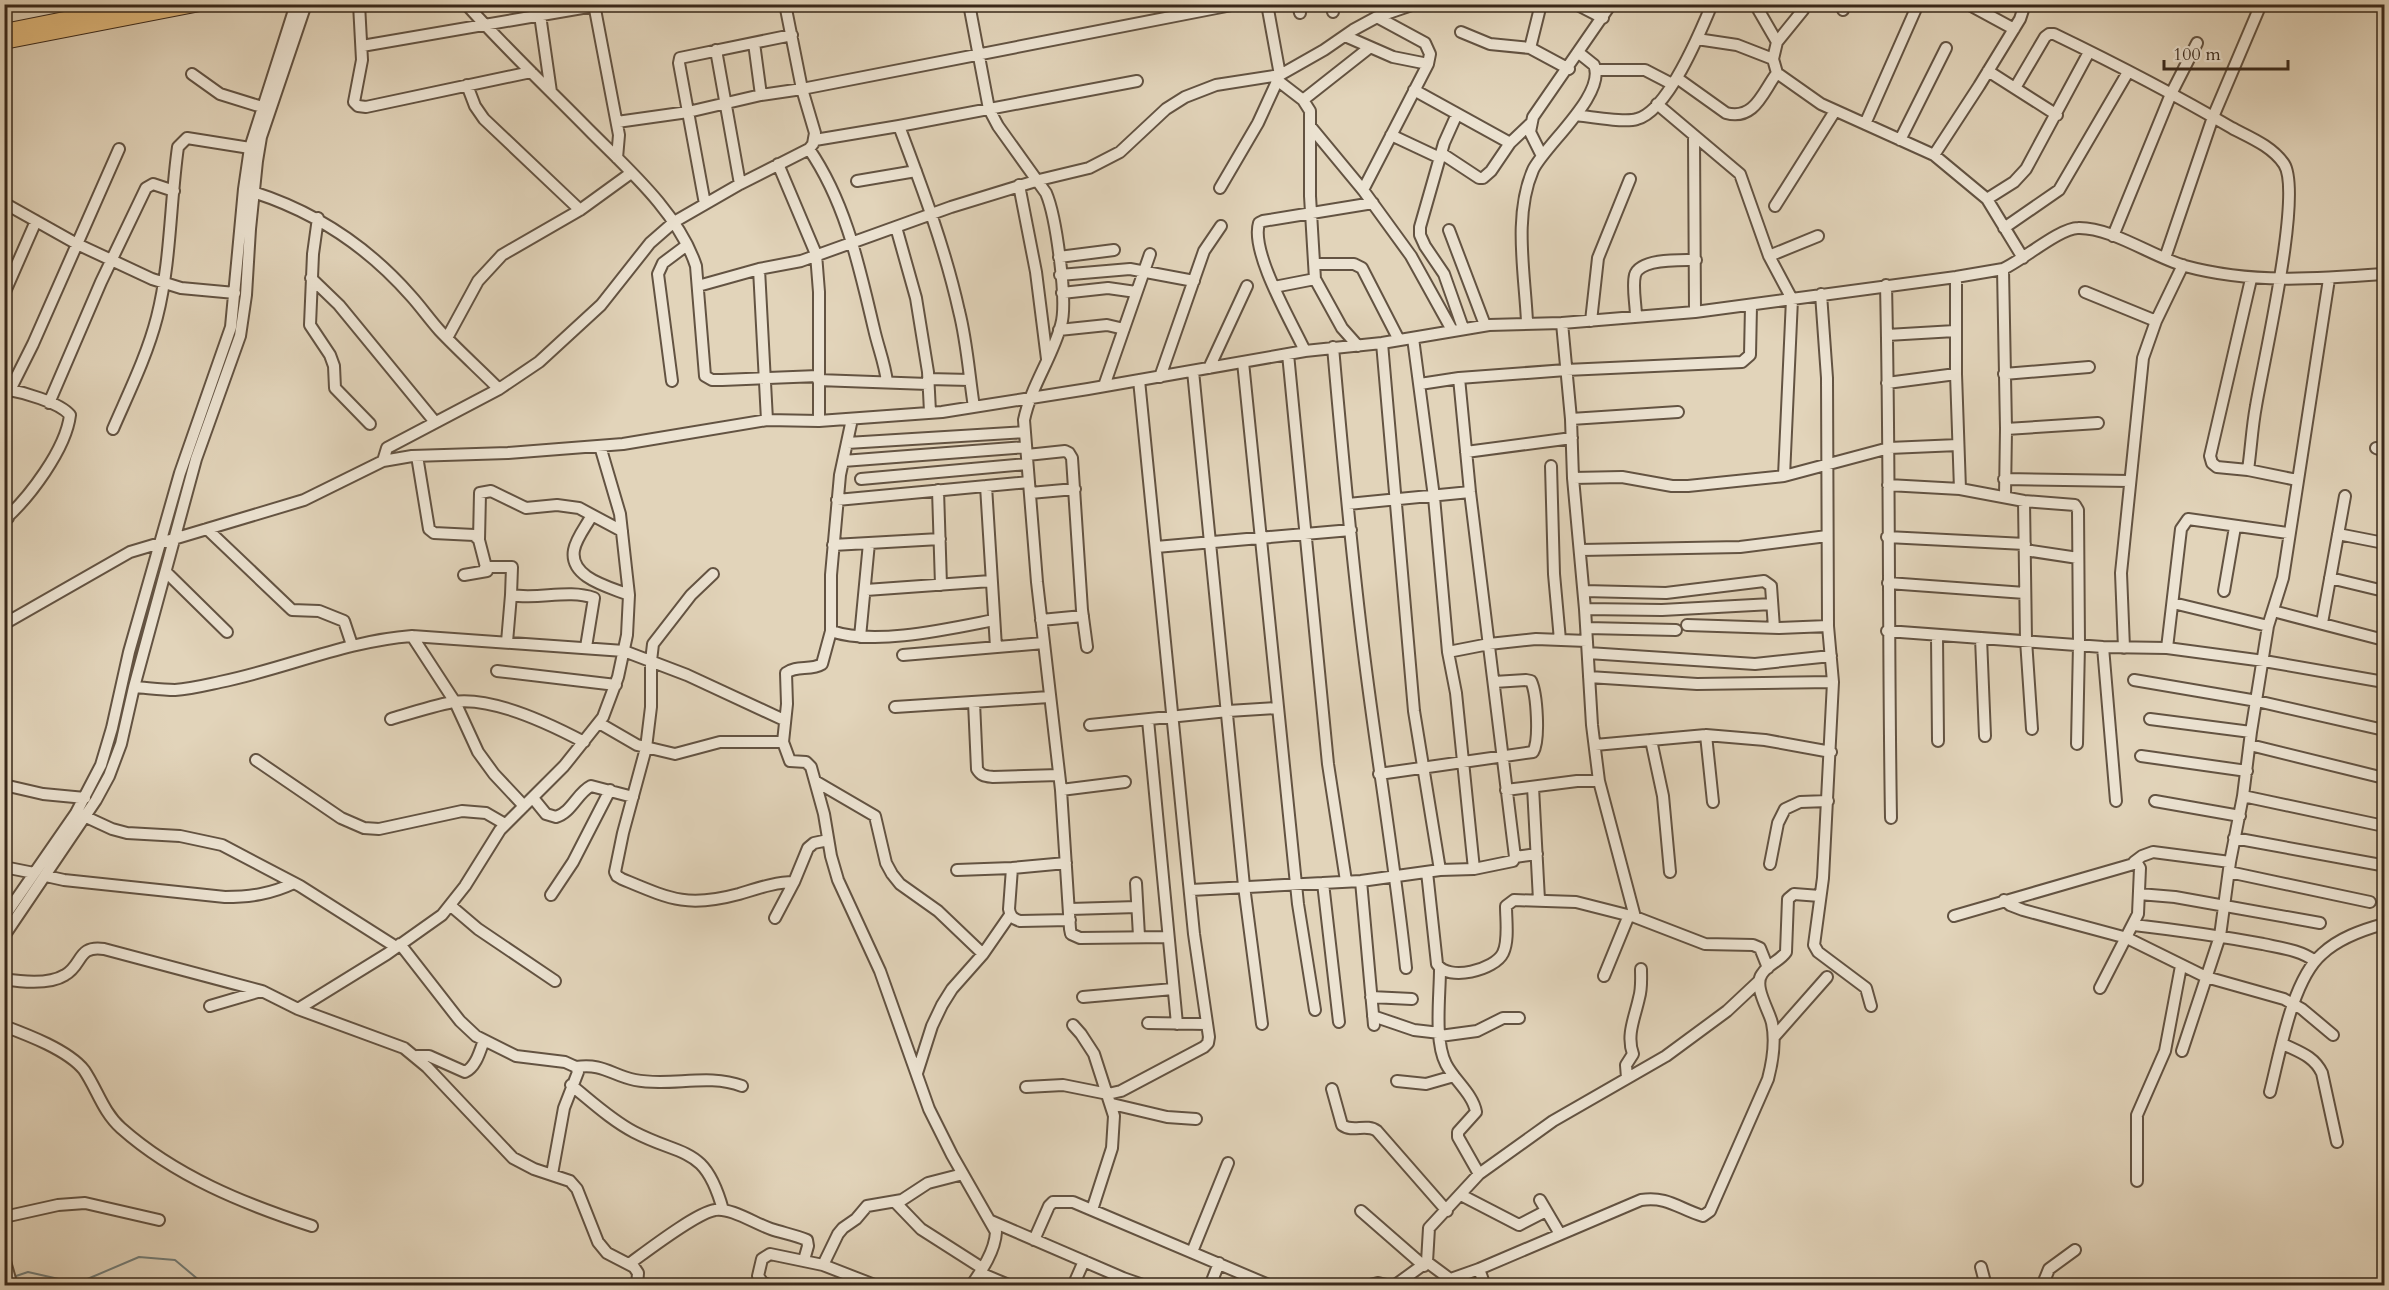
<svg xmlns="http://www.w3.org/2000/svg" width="2389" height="1290" font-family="Cardo,serif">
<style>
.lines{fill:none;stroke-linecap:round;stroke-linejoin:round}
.stream{stroke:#727d79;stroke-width:2}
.minor-casing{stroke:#635342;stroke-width:14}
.major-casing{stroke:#39281a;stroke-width:16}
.minor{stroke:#ece3d2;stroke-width:10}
.major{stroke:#e1ba7d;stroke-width:14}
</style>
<rect width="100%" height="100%" fill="#e2d4ba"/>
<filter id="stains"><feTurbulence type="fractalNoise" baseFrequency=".00333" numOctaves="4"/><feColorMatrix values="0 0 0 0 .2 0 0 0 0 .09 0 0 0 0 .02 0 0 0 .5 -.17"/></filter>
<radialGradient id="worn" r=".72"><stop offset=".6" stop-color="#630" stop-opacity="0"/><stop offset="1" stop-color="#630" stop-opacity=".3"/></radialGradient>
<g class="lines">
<!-- stream -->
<path class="stream" d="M 13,1277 L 28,1272 L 72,1282 L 85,1280 L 139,1257 L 175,1260 L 206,1286"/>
<defs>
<path id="minor" d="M 359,4 L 362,60 L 354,102 L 358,106 L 366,107 L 531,72
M 466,4 C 506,49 550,90 592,133 C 629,170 679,214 696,266 L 705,376 L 712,380 L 722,380 L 818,376
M 594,4 L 619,135 L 617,158
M 969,4 L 989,109 L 998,126 L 1046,193 C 1056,216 1068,302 1061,325 C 1052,358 1031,386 1024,420 L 1037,582 L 1061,790 L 1070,929 L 1071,934 L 1080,938 L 1168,937
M 1298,4 L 1300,13
M 1331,4 L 1333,12
M 1576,4 L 1603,18
M 1755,4 L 1777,42
M 1805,4 L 1803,10 L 1777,42 L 1773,59 L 1777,73 L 1821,104 L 1934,155 L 1987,199 L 2023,258
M 1968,4 L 2014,29
M 1843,10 L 1844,4
M 540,15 L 551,92
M 1461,32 L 1490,44 L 1530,48 L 1569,69
M 1345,36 L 1393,57 L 1428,64
M 1697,39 L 1737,45 L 1773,59
M 754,43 L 761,95
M 362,46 L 594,6
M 1530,48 L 1541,4
M 716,50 L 740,184
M 1596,70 L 1645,70 L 1672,84
M 1988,71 L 2057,115
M 192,74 L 220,94 L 262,107
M 1677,78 L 1726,113 C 1755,121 1763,91 1777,73
M 1277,80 L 1303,100 L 1310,111 L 1310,196 L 1315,279 L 1342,328 L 1358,346
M 467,85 L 475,106 L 484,119 L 580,210
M 2015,88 L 2045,37 L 2049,34 L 2054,34 C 2114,63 2174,94 2232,128 C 2249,137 2272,146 2284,164 C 2303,193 2263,363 2256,406 C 2252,427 2251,449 2248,470
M 1414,90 L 1510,143
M 1303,100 L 1369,48
M 1657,104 L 1740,174 L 1769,256 L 1792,299 L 1784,476
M 1457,114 L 1444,143 L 1420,227 L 1420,235 L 1425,246 L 1444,274 L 1463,328
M 1576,115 C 1591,117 1625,123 1637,119 C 1668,111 1700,33 1712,4
M 617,122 L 688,112 L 761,95 L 802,89 L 1237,4
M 1865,124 L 1918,4
M 899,126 C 922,187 945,248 959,311 C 967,342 969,375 974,407
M 1310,126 L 1363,190 L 1411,256 L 1452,330
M 1391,135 L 1440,158
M 1694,136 L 1695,312
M 815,140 L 899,126 L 1137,81
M 1900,140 L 1946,48
M 809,149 C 846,203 859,266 874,329 C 878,347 885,364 887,382
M 1441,153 L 1479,178 L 1483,178 L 1491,171 L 1510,143 L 1530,124
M 1934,155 L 1979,86 L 2020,19 L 2025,4
M 1542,156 L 1530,132 L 1533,117 L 1611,4
M 778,164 L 816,254 L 819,292 L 819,421
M 857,181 L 916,171
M 1019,185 L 1036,272 L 1047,359
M 1220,188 L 1258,123 L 1280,75 L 1267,4
M 1363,190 L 1428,64 L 1430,54 L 1425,43 L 1377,17
M 253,192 C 316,212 368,247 411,296 C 421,307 430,320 440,331 C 459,351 479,369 499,389
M 1987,199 L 2014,182 L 2026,169 L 2089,52
M 4,203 L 77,244 L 152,279 L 181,288 L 235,293
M 705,204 L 679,63 L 680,58 L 792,35
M 1775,206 L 1835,111
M 318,218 L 313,254 L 310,325 L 330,355 L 334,366 L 335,388 L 370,424
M 896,227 L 916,298 L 928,372 L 930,412
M 2004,228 L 2059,190 L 2128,72
M 1449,230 L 1485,325
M 2113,236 L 2171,94 L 2197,43
M 1769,256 L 1818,236
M 1059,257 L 1114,250
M 2165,258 L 2213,117 L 2261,4
M 1314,264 L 1354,264 L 1362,268 L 1399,340
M 759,269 L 767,420
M 2003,269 L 2006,429 L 2005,496
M 1060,275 L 1130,269 L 1194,281
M 1956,277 L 1956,374 L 1960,489
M 311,278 L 339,305 L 435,422
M 2251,279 L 2210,456 L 2212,463 L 2217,467 L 2248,470 L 2297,480
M 1886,285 C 1890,463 1888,640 1891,818
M 698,286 L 759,269 L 801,261 L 951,207 L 1039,180 L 1089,168 L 1120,152 L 1166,109 L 1185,97 L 1216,85 L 1280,75 L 1324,50 L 1353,30 L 1377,17 L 1415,4
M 1274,287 L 1315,279
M 2085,292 L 2156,321
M 1062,293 L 1108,288 L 1136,292
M 4,294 L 36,221
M 1821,294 L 1827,378 L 1828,626 L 1833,682 L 1823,878 L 1814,945 L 1818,952 L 1866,988 L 1871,1006
M 1636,317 C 1636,304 1632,287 1635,275 C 1640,258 1681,260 1696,260
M 1591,321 L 1598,258 L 1630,179
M 1527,322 C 1525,274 1513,216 1533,170 C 1544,146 1607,94 1594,65 L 1579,53
M 1562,323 L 1571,419 L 1573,478 L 1585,609 L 1592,725 L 1599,781 L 1635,917
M 1059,330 L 1107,325 L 1124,329
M 1887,335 L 1955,331
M 447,338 L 478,281 L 502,255 L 580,210 L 631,173
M 1413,338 L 1434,497 L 1448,652 L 1456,693 L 1474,869
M 1382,343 L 1414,711 L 1440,870
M 1333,347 C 1342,449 1351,552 1364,654 C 1377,759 1395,863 1406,968
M 1305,351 C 1292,323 1250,252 1259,223 L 1263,221 L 1373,203
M 1288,354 L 1328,764 L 1346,881
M 1243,362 L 1298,904 L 1315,1010
M 1209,368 L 1247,286
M 1193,371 L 1244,886 L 1262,1024
M 2004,374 L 2089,367
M 1160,377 L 1204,251 L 1221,226
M 1459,378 L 1566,370 L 1742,362 L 1750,355 L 1751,306
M 928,379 L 970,380
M 818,380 L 928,384
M 672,381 L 658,274 L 663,263 L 687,245
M 1887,383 L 1956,374
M 1104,386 L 1150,254
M 10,390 L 33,344 L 119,149
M 49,403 L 101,282 L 146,188 L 153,184 L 174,191
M 852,419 L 840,475 L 831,575 L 831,631 L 822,664 C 811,671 796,665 786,673 L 787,704 L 783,742 L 790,761 L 806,762 L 811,767 L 824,814 L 831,856 L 838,880 L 880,971 L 929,1109 L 952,1155 L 996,1232 C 995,1251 982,1270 971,1286
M 1571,419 L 1678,412
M 113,429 C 129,392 147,356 157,317 C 171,262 170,203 178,147 L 187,138 L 250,148
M 2006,429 L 2098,423
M 847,443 L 1025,432
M 2376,448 L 2384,451
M 1466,452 L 1572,438
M 1027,455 L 1065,451 L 1069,453 L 1072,458 L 1082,610 L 1087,647
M 417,456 L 429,529 L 434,533 L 474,535 L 479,540
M 383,461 L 387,448 L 499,389 L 539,362 L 601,305 L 650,243 L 674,222 L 740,184 L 809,149 L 813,144 L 815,133 L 802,89 L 785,4
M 843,461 L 1026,447
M 1551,466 L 1554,574 L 1560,640
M 1573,478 L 1622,477 L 1672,486 L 1688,486 L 1784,476 L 1889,448 L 1958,445
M 861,479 L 1027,464
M 2004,479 L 2130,481
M 1888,485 L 1960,489 L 2024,501 L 2075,505 L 2078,510 L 2079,644 L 2077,744
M 986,486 L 996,647
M 938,490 L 941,585
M 1030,493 L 1075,489
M 837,500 L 1029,482
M 2024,501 L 2026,640 L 2032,729
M 4,502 L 8,518
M 1348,504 L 1470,492
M 592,515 C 587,525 576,538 574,550 C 569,578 610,587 629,595
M 4,520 C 29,498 66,449 70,415 C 59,402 22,392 5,389
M 207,529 L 292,610 L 319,611 L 344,621 L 352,645
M 2338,534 L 2384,543
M 1887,537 L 2025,544
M 833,545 L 940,539
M 1156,547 L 1351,530
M 1581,550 L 1740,547 L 1827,536
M 2025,550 L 2078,558
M 485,567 L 512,567 L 511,595 C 538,600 568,589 594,598 L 586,647
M 166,572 L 227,632
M 713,574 L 691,595 L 653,644 L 651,661 L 651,707 L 646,748 L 623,833 L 615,872 L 617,876 L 622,879 C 670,899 687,908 739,894 C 756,889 775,882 794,882
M 464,575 L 487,571 L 479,540 L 480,493 L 491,491 L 526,508 L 557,505 L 579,508 L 622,531
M 2330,578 L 2384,591
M 1888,583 L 2025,593
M 866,590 L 991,581
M 1584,591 L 1666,593 L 1764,581 L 1771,586 L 1774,628
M 2224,591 L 2235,527
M 2173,603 L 2268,626
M 1585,609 L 1662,610 L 1772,604
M 2273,611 L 2384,640
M 1041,620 L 1083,616
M 2322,623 L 2345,496
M 4,624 L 130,552 L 304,500 L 383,461 L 412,456 L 508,453 L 623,444 L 767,420 L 819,421 L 942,412 L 1088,389 L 1305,351 L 1382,343 L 1489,325 L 1562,323 L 1695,312 L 1956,277 L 2003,269 C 2023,260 2060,228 2078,228 C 2111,227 2153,257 2185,266 C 2251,284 2317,279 2384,274
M 1687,625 L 1779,628 L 1828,626
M 1587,628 L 1676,630
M 831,631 C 875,646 948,629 994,620
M 1887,631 L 2103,647 L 2167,648 L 2264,661 L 2384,682
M 412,636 L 455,702 L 478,752 L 494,774 L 524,806
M 1937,636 L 1938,741
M 860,637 L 869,543
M 1981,638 L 1985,736
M 507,642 L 511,595
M 2103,647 L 2116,801
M 2124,648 L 2121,573 L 2143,358 L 2156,321 L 2183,265
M 2167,648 L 2181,529 L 2188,519 L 2288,533
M 1448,652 L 1489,644 L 1536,639 L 1587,641
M 1588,653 L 1755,664 L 1831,656
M 903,655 L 1044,643
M 497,671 L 616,685
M 1589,677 L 1697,684 L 1833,682
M 2134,680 L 2257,701 L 2384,730
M 134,687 C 148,688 162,690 175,690 C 190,689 206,685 220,682 C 285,669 345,641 412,636 L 624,651 L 687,675 L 784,720
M 974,702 L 977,769 C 981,776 985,776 993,777 L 1059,775
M 895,707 L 1049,697
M 391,719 C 411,713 432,706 453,702 C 492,696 550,724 584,742
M 2150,719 L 2251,732
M 1148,720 L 1177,1024
M 599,723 L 637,745 L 675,754 L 720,742 L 783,742
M 1090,725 L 1228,711 L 1278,708
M 1706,735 L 1713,802
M 1651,740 L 1663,796 L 1670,872
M 1595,745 L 1706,735 L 1765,740 L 1831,752
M 2250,745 L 2384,778
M 2141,756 L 2247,771
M 256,760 L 341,818 L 364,828 L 379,829 L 462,811 L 486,813 L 505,824
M 1379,774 L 1533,752 C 1540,740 1537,694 1531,681 L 1526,680 L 1494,682
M 815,781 L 875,816 L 886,863 L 892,874 L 900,884 L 938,911 L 983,954
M 4,785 L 43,794 L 85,798
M 1533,787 L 1539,900
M 1061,790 L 1125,782
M 1506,790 L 1577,781 L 1599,781
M 2243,796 L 2384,826
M 533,798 L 546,814 L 556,817 C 572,812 577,793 591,786 L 633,797
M 2155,801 L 2240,816
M 86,817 L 112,829 L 127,833 L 180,836 L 222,845 L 300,886 L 396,947
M 2234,838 L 2381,865
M 1515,857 L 1537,854
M 2134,862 L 2142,856 L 2153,852 L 2230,862
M 1770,864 L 1778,823 L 1785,809 L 1800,802 L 1828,801
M 4,867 L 34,873
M 1012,868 L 1009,909 C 1010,916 1013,919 1020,921 L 1070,920
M 957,870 L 1012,868 L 1066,863
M 1427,872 L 1437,964 C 1448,982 1495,970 1503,953 C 1509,941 1506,920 1506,906 L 1514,900 L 1576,902 L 1635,917 L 1705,944 L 1753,945 L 1760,948 L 1768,968
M 2229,872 L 2370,902
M 46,876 L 64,880 L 225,897 C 250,897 271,894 294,883
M 1361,881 L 1374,1025
M 1136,883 L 1139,936
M 1323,883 L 1339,1022
M 1191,890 L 1361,881 L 1440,870 L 1474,869 L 1513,861 L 1515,857 L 1470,492 L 1459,378 L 1420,384
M 2139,894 L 2175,897 L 2320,923
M 551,895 L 573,862 L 610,790
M 2004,900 L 2010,905 L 2023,910 L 2127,938 L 2206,977 L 2284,999 L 2302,1009 L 2333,1035
M 451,906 L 478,929 L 555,981
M 1070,909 L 1137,907
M 1954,916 L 2137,863 L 2140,868 L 2138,914 L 2100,988
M 4,917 L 76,813 L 101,765 L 112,728 L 129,652 L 180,473 L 231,327 L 244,189 L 250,148 L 296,4
M 775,918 L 794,882 L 808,848 L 814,843 L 828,840
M 2134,925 C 2177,930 2220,936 2263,944 C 2281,948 2300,950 2315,961
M 4,936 L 96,800 L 109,776 L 121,744 L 134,687 L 196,459 L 240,336 L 246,295 L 250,229 L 257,161 L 261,137 L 306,4
M 400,944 L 460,1021 L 476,1036 L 516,1056 L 565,1062 L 576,1067 L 578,1072 L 564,1108 L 552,1174
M 1440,969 C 1440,996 1434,1041 1446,1064 C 1454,1080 1473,1094 1476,1112 L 1458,1132 L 1458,1137 L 1479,1174
M 1604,976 L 1629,915
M 4,979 C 22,982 49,985 65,975 C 83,965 77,945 104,949 L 262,991 L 298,1009 L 404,1048 L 427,1067 L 513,1158 L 534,1169 L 570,1181 L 577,1189 L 598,1242 L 607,1253 L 634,1267 L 638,1273 L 637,1286
M 1083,997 L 1173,989
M 1371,997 L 1412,999
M 210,1006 L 261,991
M 298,1009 L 387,954 L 442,915 L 465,886 L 500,830 L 564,766 L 603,717 L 618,677 L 627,635 L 629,595 L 620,514 L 600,446
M 1373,1016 L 1414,1030 L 1440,1033
M 1148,1023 L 1207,1024
M 1073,1025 L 1081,1034 L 1094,1054 L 1114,1116 L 1112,1148 L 1092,1210
M 4,1026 C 28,1035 68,1050 84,1070 C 97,1089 103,1112 121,1128 C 175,1176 244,1204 312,1226
M 1440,1036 L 1477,1031 L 1503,1018 L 1519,1018
M 1774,1037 L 1827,977
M 2283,1044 C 2299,1052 2314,1056 2322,1073 L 2337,1142
M 2182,1051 L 2220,936 L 2230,862 L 2243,796 L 2251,732 L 2268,626 L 2283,578 L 2329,279
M 417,1056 L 429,1056 L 465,1072 C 476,1067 480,1051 484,1040
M 576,1067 C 603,1063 611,1075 635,1080 C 670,1087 708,1073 742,1086
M 917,1073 L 932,1026 L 942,1005 L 952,989 L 983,954 L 1010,915
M 1627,1078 L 1626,1065 L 1633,1054 C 1626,1035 1635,1017 1639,998 C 1642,988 1641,979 1641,969
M 1397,1081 L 1426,1084 L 1454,1076
M 571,1085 C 591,1101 611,1120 634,1132 C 684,1158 705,1145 723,1210
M 1026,1087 L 1063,1085 L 1108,1094 L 1121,1091 L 1204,1047 L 1208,1043 L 1209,1037 L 1194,934 L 1139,380
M 1332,1089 L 1342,1125 C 1353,1133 1366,1123 1377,1131 L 1447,1211
M 2270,1092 C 2280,1053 2292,980 2322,954 C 2339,938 2362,930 2384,924
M 1112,1104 L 1167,1117 L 1196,1119
M 2137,1181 L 2137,1115 L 2165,1051 L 2181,966
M 1461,1195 L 1519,1225 L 1546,1211
M 1540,1200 L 1560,1234
M 895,1202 L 921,1229 L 982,1268
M 1361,1211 L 1424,1266
M 4,1217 L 58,1205 L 85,1203 L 159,1220
M 991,1221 L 1123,1278 L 1146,1286
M 1034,1240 L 1049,1206 L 1053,1202 L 1073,1202 L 1271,1286
M 1192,1252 L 1228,1163
M 4,1258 L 12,1286
M 1427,1262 L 1450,1279
M 629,1264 C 647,1251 696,1213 715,1210 C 730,1207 756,1224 771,1229 C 783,1233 795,1235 807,1240 L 808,1246 L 804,1260
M 823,1265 L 838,1234 L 843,1228 L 856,1219 L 867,1206 L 902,1200 L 928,1183 L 963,1174
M 1981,1267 L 1986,1286
M 1479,1269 L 1485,1286
M 980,1273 L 1011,1286
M 772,1286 L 763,1283 L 758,1276 L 762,1259 L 770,1254 L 823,1265 L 877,1286
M 1073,1286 L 1084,1261
M 1210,1286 L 1219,1263
M 1366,1286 L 1378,1283 L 1391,1286
M 1394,1286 L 1427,1262 L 1429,1228 L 1479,1174 L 1553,1121 L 1666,1056 L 1727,1011 L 1759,981
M 1431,1286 L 1479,1269 L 1641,1200 C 1668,1196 1679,1209 1703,1216 L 1710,1211 L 1768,1079 C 1773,1060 1776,1042 1772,1023 C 1769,1010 1753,986 1762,974 C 1768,964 1780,961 1786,952 L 1788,899 L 1794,894 L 1820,896
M 2042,1286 L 2049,1269 L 2075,1250"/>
<path id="major" d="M 4,31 L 140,4
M 4,42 L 200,4"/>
</defs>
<!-- minor casing -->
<use href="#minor" class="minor-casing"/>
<!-- major casing -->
<use href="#major" class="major-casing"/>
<!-- minor -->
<use href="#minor" class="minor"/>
<!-- major -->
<use href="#major" class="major"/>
</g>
<!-- margin -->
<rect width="2389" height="1290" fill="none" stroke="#e2d4ba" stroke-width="24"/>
<rect x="6" y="6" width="2377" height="1278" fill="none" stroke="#39281a" stroke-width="3"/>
<rect x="12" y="12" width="2365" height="1266" fill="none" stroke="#39281a" stroke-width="1.5"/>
<!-- scale -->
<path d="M2164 60v9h124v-9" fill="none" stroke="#39281a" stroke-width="3"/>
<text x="2173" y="60" font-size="18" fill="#39281a" stroke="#ece3d2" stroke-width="4.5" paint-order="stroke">100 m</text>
<rect width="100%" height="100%" filter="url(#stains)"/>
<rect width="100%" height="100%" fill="url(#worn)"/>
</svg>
